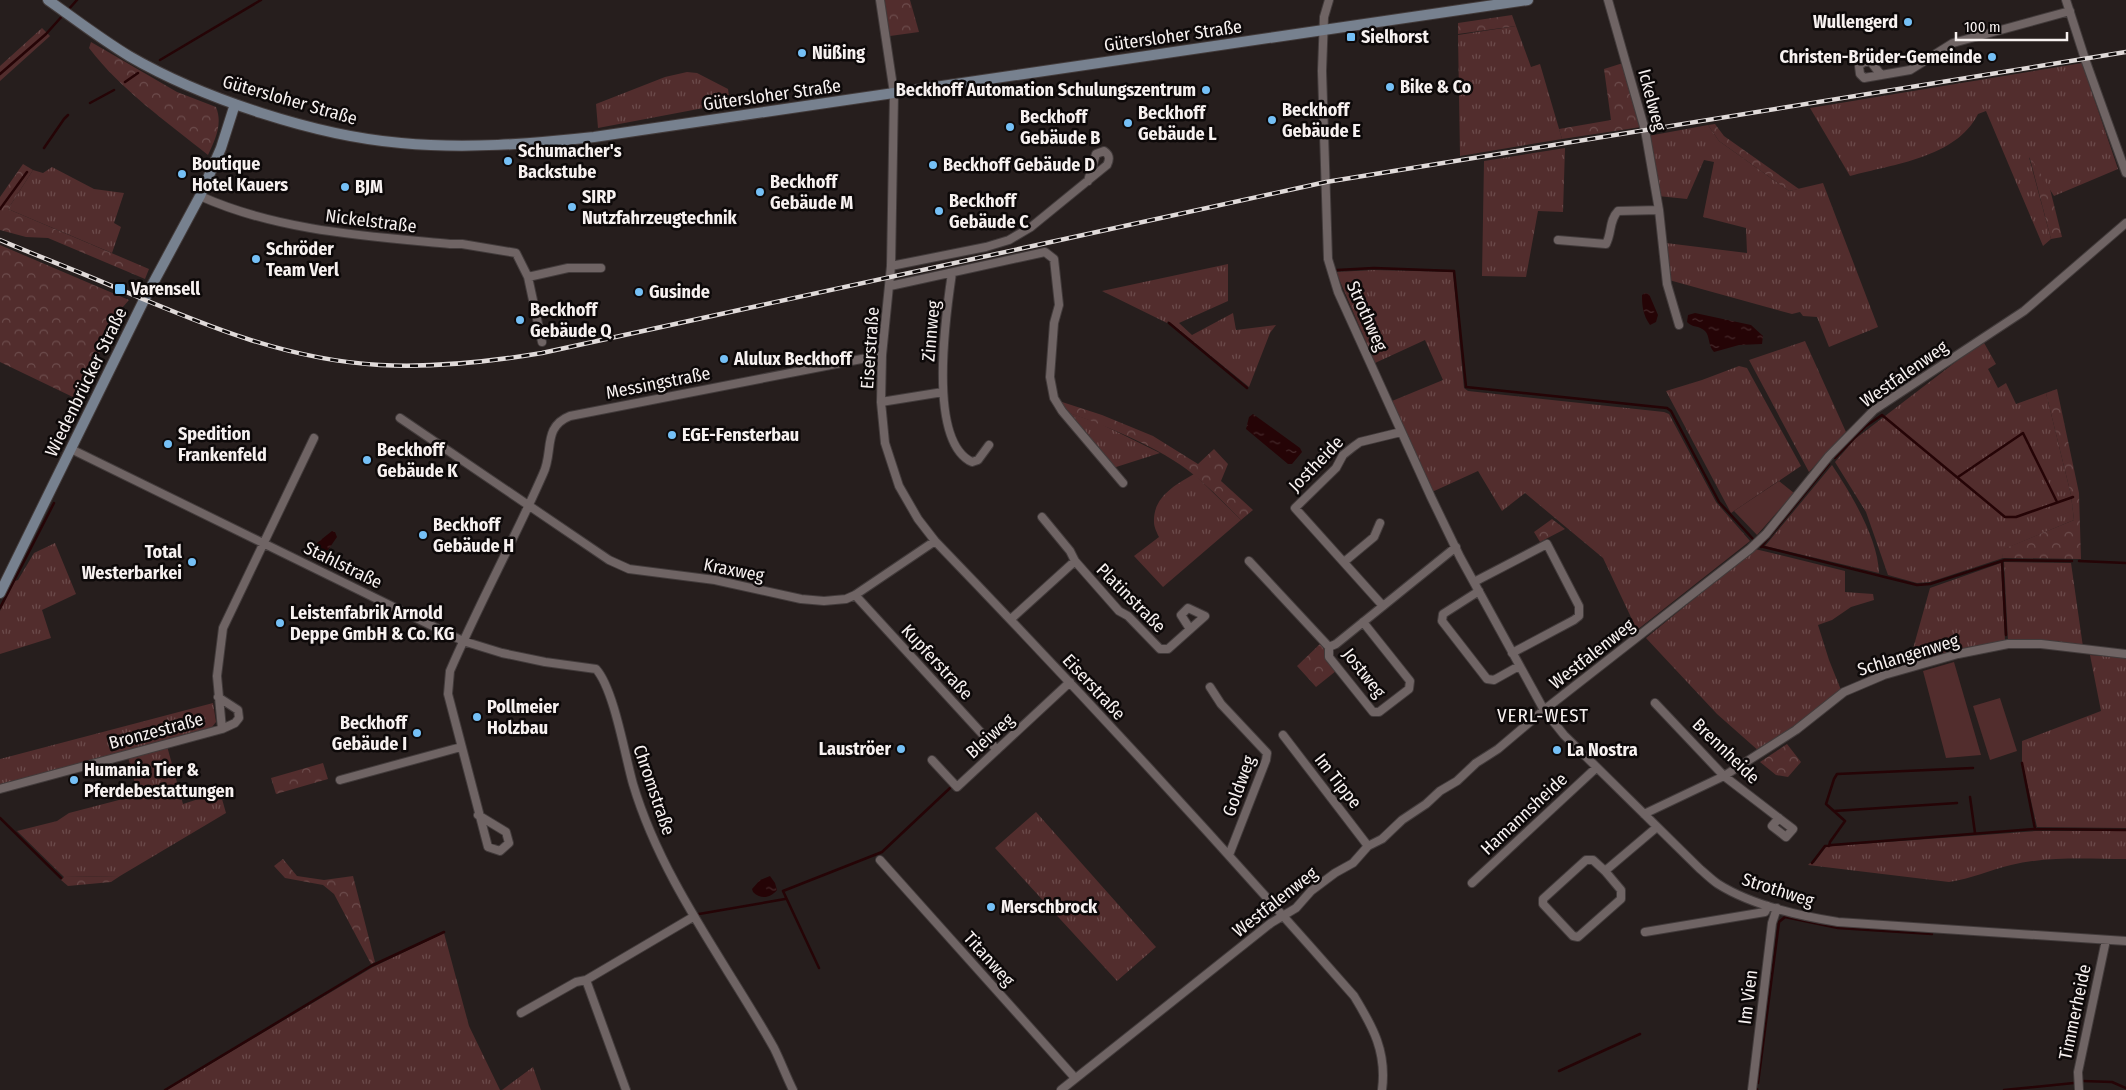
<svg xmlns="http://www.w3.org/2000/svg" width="2126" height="1090" font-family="'Fira Sans Condensed',sans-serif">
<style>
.grass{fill:url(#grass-tufts)}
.forest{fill:url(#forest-crowns)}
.pitch{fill:#522d2d}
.water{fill:url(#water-ripples)}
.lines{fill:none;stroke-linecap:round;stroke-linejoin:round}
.stream{stroke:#250406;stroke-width:2.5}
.minor-casing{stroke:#423b3b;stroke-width:10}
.secondary-casing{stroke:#423b3b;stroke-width:12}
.minor{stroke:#6f6464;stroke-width:8}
.secondary{stroke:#77818f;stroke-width:10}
.rail-casing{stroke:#e0dad9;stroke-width:4.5}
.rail{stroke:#0d0909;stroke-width:2.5;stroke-dasharray:8;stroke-linecap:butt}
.poi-dot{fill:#75c0f6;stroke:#0d0909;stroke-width:2}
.labels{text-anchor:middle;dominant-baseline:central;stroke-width:5;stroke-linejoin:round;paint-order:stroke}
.poi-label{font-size:18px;font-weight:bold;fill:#f7f1f0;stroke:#0d0909;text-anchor:start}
.street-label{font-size:18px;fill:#f7f1f0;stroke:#0d0909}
.neighbourhood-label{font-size:19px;letter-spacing:1px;fill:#f7f1f0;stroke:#0d0909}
</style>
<defs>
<pattern id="grass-tufts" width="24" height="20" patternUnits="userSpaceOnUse" patternTransform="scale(1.25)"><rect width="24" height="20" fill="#522d2d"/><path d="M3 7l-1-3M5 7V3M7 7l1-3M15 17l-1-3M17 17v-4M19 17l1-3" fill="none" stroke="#6c4c4c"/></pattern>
<pattern id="forest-crowns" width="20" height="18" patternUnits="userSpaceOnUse" patternTransform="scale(1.25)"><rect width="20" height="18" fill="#522d2d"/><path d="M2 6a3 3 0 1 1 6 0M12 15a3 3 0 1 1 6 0" fill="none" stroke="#6c4c4c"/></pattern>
<pattern id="water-ripples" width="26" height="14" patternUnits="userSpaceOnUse" patternTransform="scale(1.25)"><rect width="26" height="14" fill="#250406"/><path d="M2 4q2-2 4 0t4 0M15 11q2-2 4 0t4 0" fill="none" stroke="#45292b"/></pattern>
</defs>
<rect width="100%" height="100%" fill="#261e1d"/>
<!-- grass -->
<path class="grass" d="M 1516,26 L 1531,67 L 1540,64 L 1562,139 L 1460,156 L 1458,35 Z
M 42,28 L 50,36 L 0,81 L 0,66 Z
M 2082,63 L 2118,169 L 2054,196 L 2029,157 L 2051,239 L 2043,246 L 1986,111 L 1978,114 C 1956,158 1893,164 1850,176 L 1810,108 Z
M 687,72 L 697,73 L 728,89 L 730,103 L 598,128 L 596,104 L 665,77 Z
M 1708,125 L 1719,141 L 1789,191 L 1823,183 L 1878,327 L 1829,347 L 1817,317 L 1803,316 L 1800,312 L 1792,314 L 1669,280 L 1666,243 L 1747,253 L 1746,228 L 1703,217 L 1714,162 L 1704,160 L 1687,199 L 1658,196 L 1648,136 Z
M 1565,148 L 1563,212 L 1538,211 L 1526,277 L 1482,276 L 1484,161 Z
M 52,167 L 94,189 L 124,193 L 114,223 L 121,227 L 112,253 L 8,209 L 33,170 L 43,173 Z
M 1228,264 L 1228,301 L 1179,323 L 1192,335 L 1233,313 L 1236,330 L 1276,325 L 1270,333 L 1249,387 L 1168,321 L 1167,323 L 1102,291 Z
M 1374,270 L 1453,272 L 1464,388 L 1468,391 L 1664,412 L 1669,414 L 1716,502 L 1750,541 L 1637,630 L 1603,558 L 1525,493 L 1502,511 L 1478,471 L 1432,492 L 1392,401 L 1443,380 L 1425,340 L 1375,363 L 1336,272 Z
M 1805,341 L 1846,432 L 1809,472 L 1749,360 Z
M 1983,341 L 1996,364 L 1988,369 L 1998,388 L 2006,383 L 2016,404 L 2046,393 L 2071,495 L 2074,520 L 2002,550 L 2003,558 L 1930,582 L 1917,583 L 1888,575 L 1866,512 L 1835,462 L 1855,439 Z
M 1739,366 L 1747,368 L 1801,466 L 1731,513 L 1666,391 L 1702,380 Z
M 1064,411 L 1101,424 L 1160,453 L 1113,468 Z
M 1832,465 C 1851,494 1878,538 1879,573 L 1765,546 Z
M 1194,474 L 1241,520 L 1163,587 L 1134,556 L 1159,537 C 1157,533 1154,527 1154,522 C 1153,497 1175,485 1194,474 Z
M 55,543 L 76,594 L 42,610 L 51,638 L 0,654 L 0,611 L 15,581 L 18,580 L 34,553 Z
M 1755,549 L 1845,571 L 1845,592 L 1873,594 L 1874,600 L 1851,607 L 1832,620 L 1818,625 L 1829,660 L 1841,690 L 1760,752 L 1717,714 L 1646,638 Z
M 2004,562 L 2071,563 L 2083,647 L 2047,641 L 2008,641 Z
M 2001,563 L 2005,641 L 1959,650 L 1909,663 L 1930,588 Z
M 2090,655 L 2126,658 L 2126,828 L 2037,827 L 2022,761 L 2022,741 L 2101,711 Z
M 213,703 L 216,722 L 212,727 L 0,785 L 0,759 Z
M 167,746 L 183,804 L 220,792 L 226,813 L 120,876 L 64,877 L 17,831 L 57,821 L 69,813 L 138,795 L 128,757 Z
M 1036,812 L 1156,947 L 1117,981 L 995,848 Z
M 2036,831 L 2126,831 L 2126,859 C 2089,859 2048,856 2011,865 C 1990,870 1971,879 1949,882 L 1808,865 L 1810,863 L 1814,863 L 1826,847 L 1833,846 Z
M 444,933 L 469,1026 L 500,1090 L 167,1090 L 373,967 Z
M 533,1067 L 541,1090 L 502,1090 Z"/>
<!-- forest -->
<path class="forest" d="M 884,0 L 910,0 L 919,32 L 890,36 Z
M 1512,15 L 1516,26 L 1458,34 L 1458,23 Z
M 91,42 L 177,92 L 216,107 C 223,124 215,140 208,155 C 167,122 121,90 89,48 Z
M 1623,63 L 1641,127 L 1562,139 L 1559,129 L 1611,120 L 1604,69 Z
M 1715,124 L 1724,136 L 1799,189 L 1789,191 L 1719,141 L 1708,125 Z
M 2029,155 L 2050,189 L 2062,237 L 2051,239 Z
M 23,164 L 33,170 L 8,209 L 149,269 L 145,279 L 48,238 L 26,237 L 0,230 L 0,197 Z
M 0,245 L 129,300 L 122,308 L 77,399 L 0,362 Z
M 2057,389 L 2079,493 L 2081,559 L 2003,558 L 2001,550 L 2074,520 L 2071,495 L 2046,393 Z
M 1059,401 L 1102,415 L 1153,436 L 1198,464 L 1214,449 L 1228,464 L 1221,481 L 1253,510 L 1241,520 C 1226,505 1211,489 1194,475 C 1160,447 1106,426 1064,411 Z
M 1552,519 L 1565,529 L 1540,542 L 1534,532 Z
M 1320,644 L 1325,650 L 1325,658 L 1336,671 L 1316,687 L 1297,666 Z
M 1787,744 L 1801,762 L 1788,777 L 1776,775 L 1760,762 Z
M 323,763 L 328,779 L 276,794 L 271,778 Z
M 283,859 L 297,876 L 324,880 L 353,876 L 375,962 L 371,964 L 334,894 L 323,885 L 285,878 L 274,866 Z
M 120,876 L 111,882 L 68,886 L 61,880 L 64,877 Z"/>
<!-- pitch -->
<path class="pitch" d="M 1779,481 L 1794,493 L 1757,535 L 1734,511 Z
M 1954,662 L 1981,755 L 1946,758 L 1923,671 Z
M 2000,698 L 2017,751 L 1990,760 L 1973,706 Z"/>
<!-- water -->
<path class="water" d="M 1645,293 L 1649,294 L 1658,315 L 1656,322 L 1650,325 C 1643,315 1642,306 1642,295 Z
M 1695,313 L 1751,325 L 1763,336 L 1762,344 L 1739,345 L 1714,352 C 1708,346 1710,336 1705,331 C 1699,325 1692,328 1687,322 L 1688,315 Z
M 1253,414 L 1300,448 L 1302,452 L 1292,464 L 1288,464 L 1246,429 L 1249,417 Z
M 332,531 L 335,532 L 337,537 L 326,553 L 322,555 L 313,551 L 313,546 Z
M 770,876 L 775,883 L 777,890 C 770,899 760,899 753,892 L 752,889 L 760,880 Z"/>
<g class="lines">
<!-- stream -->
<path class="stream" d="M 68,10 L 77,0
M 160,60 L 261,0
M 0,74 L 46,34 L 64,14
M 125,82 L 138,73
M 90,103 L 114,90
M 44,148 L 64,119 L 68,115
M 0,209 L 27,172
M 1337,270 L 1374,268 L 1454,271 L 1466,387 L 1667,408 L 1671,411 L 1719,502 L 1753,539
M 1169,323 L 1247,388
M 1835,458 L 1866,426 L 1882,415 L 2005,517 L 2016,517 L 2073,497
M 1958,477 L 2023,433 L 2057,502
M 1760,546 L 1917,585 L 1930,584 L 2005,560 L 2072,561
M 1761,547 L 1829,464
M 2079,561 L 2126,563
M 2002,562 L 2006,635
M 0,608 L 54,503
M 2022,763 L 2035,829
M 1970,797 L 1975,833
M 1834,811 L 1957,803
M 0,818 L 61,878
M 1829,846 L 1830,842 L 1845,821 L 1826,804 L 1834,779 L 1837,774 L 1973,768
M 1812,863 L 1825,846 L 1832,845 L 2035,829 L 2126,830
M 699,914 L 785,899
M 819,968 L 783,891 L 882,852 L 950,788
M 1559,1071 L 1640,1034
M 2083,1081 L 2112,1082 L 2126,1088
M 1758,1083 L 1779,922 L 1785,917 L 1838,928 L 1932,934
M 165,1090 L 371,966 L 444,932
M 1757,1090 L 1757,1089
M 2004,1090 L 2074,1083"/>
<defs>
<path id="minor" d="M 880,0 L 894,93 L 891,266 L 882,355 L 881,402 L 885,443 L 899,486 L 918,519 L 935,541 C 1078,689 1218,841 1354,996 C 1373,1027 1387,1052 1382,1090
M 1329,0 L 1324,17 L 1322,71 L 1328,259 L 1338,292 L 1431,497 L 1460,557 L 1544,710 L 1564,735 L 1700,869 C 1706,874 1712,880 1718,884 C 1751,905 1800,916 1838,922 L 2126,941
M 1608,0 L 1645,130 L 1659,210 L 1667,284 L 1679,325
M 2066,0 L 2085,59 L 2126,173
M 1881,75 L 1871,62 L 1864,62 L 1859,66 L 1860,74 L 1864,78 L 1910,70 L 1953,43 L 2070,11
M 200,196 C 278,231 365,236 450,244 L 462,244 L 516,253 L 528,277 L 542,342
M 1558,240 L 1606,244 C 1612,233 1609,220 1618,211 L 1659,210
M 891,266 L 986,247 L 1009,240 L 1031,227 L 1107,165 C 1110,159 1110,155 1104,151 L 1096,154 L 1088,181
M 952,273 C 946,313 927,441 972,462 L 978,460 L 989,445
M 528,277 L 568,268 L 601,268
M 890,286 L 1045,252 L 1054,259 L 1059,305 L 1054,323 L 1050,377 L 1054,398 L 1062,411 L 1123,483
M 881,402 L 943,392
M 400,418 L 609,560 L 629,569 L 715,580 L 801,599 L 824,601 L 846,599 L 855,595 L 935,541
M 71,449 L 463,641 L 502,653 L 545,662 L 596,669 C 614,689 625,756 633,784 C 662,881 725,961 774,1048 C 781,1062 786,1076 793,1090
M 1042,517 L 1070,551 L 1075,561 L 1119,611 L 1128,616 L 1160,649 L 1168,649 L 1205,616 L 1188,608 L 1181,615 L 1190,629
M 1249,561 L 1329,647 L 1329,657 L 1373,712 L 1379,712 L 1409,689 L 1410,681 L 1363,622
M 1344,562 L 1374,537 L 1380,523
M 1474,582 L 1547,544 L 1579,606 L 1579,616 L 1574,620 L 1512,653
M 1479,591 L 1443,614 L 1442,621 L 1487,679 L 1494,680 L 1519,666
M 855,595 L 997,750
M 1383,606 L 1295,508 L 1336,468 L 1343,455 L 1353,447 L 1360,442 L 1401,432
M 1011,619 L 1075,561
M 1329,647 L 1336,644 L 1456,547
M 1210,687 L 1221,704 L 1267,753 L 1266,760 L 1229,855
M 1655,703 L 1724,776 L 1793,829 L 1786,837 L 1772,826 L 1779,818
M 222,729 L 217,676 L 223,628 L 314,438
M 1283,735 L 1368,846
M 932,760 L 957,787 L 1070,682
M 340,780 L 461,747
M 0,789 L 222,729 L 235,723 L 239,718 L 238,710 L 218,697
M 1644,814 L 1724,776 L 1796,730 L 1844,692 L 1884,675 L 1958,654 L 2008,644 L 2041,644 L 2126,654
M 478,815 L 506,832 L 509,843 L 500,851 L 488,847 L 448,694 L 450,671 C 479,604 514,540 543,474 C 554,452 542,427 570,416 L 882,355
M 880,860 L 1075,1078
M 1586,860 L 1593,860 L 1605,871 L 1621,890 L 1621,899 L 1578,937 L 1573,936 L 1543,904 L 1543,899 Z
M 1605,871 L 1657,827
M 1472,883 L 1596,768
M 1645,932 L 1765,912 L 1768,906
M 521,1013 L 576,982 L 586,980
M 626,1090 L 586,980 L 693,917
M 1061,1090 L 1271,923 L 1296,908 L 1311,891 L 1335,873 L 1353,863 L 1368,846 L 1382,839 L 1402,820 L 1426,804 L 1440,791 L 1457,781 L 1476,763 L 1498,749 L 1544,710 L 1750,549 L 1766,534 L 1829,456 L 1874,410 L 2024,311 L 2126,223
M 1752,1090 L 1772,923 L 1777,908
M 2079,1090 L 2078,1072 L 2106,940"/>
<path id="secondary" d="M 48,0 C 75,19 101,39 129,56 C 203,99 317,136 401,143 C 466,149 530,144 594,137 L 1528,0
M 0,593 L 144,300 L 200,196 L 221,148 L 235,104"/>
</defs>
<!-- minor casing -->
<use href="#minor" class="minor-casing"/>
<!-- secondary casing -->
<use href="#secondary" class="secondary-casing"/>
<!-- minor -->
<use href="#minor" class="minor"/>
<!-- secondary -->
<use href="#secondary" class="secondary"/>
<defs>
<path id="rail" d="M 0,240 C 40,257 80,272 119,289 C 204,325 287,360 380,365 C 435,368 488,362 542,353 L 1326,182 L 2126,52"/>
</defs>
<!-- rail casing -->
<use href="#rail" class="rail-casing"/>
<!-- rail -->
<use href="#rail" class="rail"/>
</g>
<!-- markers -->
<g class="poi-dot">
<circle cx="1908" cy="22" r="5"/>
<rect x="1346" y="32" width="10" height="10" rx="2.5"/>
<circle cx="802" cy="53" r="5"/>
<circle cx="1992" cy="57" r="5"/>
<circle cx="1390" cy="87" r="5"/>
<circle cx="1206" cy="90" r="5"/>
<circle cx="1272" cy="120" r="5"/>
<circle cx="1128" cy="123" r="5"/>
<circle cx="1010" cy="127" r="5"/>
<circle cx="508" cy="161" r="5"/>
<circle cx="933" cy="165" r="5"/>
<circle cx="182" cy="174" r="5"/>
<circle cx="345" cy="187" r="5"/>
<circle cx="760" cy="192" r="5"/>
<circle cx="572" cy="207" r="5"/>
<circle cx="939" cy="211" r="5"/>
<circle cx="256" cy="259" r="5"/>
<rect x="114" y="283" width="12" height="12" rx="2.5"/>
<circle cx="639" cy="292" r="5"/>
<circle cx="520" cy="320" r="5"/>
<circle cx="724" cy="359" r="5"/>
<circle cx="672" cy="435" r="5"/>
<circle cx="168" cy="444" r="5"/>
<circle cx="367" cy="460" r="5"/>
<circle cx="423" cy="535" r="5"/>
<circle cx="192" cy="562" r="5"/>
<circle cx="280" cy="623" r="5"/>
<circle cx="477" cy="717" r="5"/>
<circle cx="417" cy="733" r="5"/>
<circle cx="901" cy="749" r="5"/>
<circle cx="1557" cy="750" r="5"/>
<circle cx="74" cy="780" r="5"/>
<circle cx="991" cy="907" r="5"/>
</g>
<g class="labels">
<!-- poi labels -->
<g class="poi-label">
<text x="1898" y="22" text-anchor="end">Wullengerd</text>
<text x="1361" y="37">Sielhorst</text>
<text x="812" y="53">Nüßing</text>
<text x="1982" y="57" text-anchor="end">Christen-Brüder-Gemeinde</text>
<text x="1400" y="87">Bike &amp; Co</text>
<text x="1196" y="90" text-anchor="end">Beckhoff Automation Schulungszentrum</text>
<text x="1282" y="110">Beckhoff<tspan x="1282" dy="21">Gebäude E</tspan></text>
<text x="1138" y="113">Beckhoff<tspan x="1138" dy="21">Gebäude L</tspan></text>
<text x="1020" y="117">Beckhoff<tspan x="1020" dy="21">Gebäude B</tspan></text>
<text x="518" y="151">Schumacher's<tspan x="518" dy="21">Backstube</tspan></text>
<text x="192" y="164">Boutique<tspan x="192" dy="21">Hotel Kauers</tspan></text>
<text x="943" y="165">Beckhoff Gebäude D</text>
<text x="770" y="182">Beckhoff<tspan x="770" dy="21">Gebäude M</tspan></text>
<text x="355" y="187">BJM</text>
<text x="582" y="197">SIRP<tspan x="582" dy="21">Nutzfahrzeugtechnik</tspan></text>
<text x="949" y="201">Beckhoff<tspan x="949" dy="21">Gebäude C</tspan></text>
<text x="266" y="249">Schröder<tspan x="266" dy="21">Team Verl</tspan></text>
<text x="131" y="289">Varensell</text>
<text x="649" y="292">Gusinde</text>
<text x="530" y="310">Beckhoff<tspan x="530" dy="21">Gebäude Q</tspan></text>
<text x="734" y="359">Alulux Beckhoff</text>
<text x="178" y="434">Spedition<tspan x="178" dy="21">Frankenfeld</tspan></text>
<text x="682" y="435">EGE-Fensterbau</text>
<text x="377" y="450">Beckhoff<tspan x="377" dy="21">Gebäude K</tspan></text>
<text x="433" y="525">Beckhoff<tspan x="433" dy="21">Gebäude H</tspan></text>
<text x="182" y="552" text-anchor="end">Total<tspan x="182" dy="21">Westerbarkei</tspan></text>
<text x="290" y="613">Leistenfabrik Arnold<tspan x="290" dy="21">Deppe GmbH &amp; Co. KG</tspan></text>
<text x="487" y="707">Pollmeier<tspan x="487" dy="21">Holzbau</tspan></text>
<text x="407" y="723" text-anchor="end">Beckhoff<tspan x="407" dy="21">Gebäude I</tspan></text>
<text x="891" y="749" text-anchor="end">Lauströer</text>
<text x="1567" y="750">La Nostra</text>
<text x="84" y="770">Humania Tier &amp;<tspan x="84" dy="21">Pferdebestattungen</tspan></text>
<text x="1001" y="907">Merschbrock</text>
</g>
<!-- street labels -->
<g class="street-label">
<text transform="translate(1173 36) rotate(-8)">Gütersloher Straße</text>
<text transform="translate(772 95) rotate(-8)">Gütersloher Straße</text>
<text transform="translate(290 100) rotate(16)">Gütersloher Straße</text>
<text transform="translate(1652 100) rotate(75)">Ickelweg</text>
<text transform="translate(371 221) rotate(7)">Nickelstraße</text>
<text transform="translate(1367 316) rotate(66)">Strothweg</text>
<text transform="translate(931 331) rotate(-85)">Zinnweg</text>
<text transform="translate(870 348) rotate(-86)">Eiserstraße</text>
<text transform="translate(1904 374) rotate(-35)">Westfalenweg</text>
<text transform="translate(86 382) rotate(-64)">Wiedenbrücker Straße</text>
<text transform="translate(658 383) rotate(-11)">Messingstraße</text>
<text transform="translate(1316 464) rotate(-46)">Jostheide</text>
<text transform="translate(343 565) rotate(26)">Stahlstraße</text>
<text transform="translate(734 570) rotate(11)">Kraxweg</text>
<text transform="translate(1131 598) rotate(45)">Platinstraße</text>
<text transform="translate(1592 654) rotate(-38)">Westfalenweg</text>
<text transform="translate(1908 655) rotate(-17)">Schlangenweg</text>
<text transform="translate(937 662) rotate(47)">Kupferstraße</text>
<text transform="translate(1364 673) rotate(52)">Jostweg</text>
<text transform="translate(1094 687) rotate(47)">Eiserstraße</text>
<text transform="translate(156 731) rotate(-15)">Bronzestraße</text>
<text transform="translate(990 736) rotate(-42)">Bleiweg</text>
<text transform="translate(1726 751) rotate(44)">Brennheide</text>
<text transform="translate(1338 781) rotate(52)">Im Tippe</text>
<text transform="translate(1239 786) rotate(-70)">Goldweg</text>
<text transform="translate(654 790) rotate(71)">Chromstraße</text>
<text transform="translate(1524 814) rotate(-43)">Hamannsheide</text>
<text transform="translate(1778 890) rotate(18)">Strothweg</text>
<text transform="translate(1275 902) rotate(-38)">Westfalenweg</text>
<text transform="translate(989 959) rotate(48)">Titanweg</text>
<text transform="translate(1748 997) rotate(-83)">Im Vien</text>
<text transform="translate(2075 1012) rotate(-78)">Timmerheide</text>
</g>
<!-- neighbourhood labels -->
<g class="neighbourhood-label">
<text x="1543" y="715">VERL-WEST</text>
</g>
</g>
<!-- scale -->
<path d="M1956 32v8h111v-8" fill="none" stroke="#f7f1f0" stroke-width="2.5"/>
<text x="1964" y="32" font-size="15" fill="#f7f1f0" stroke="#0d0909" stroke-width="4" paint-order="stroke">100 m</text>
</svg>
